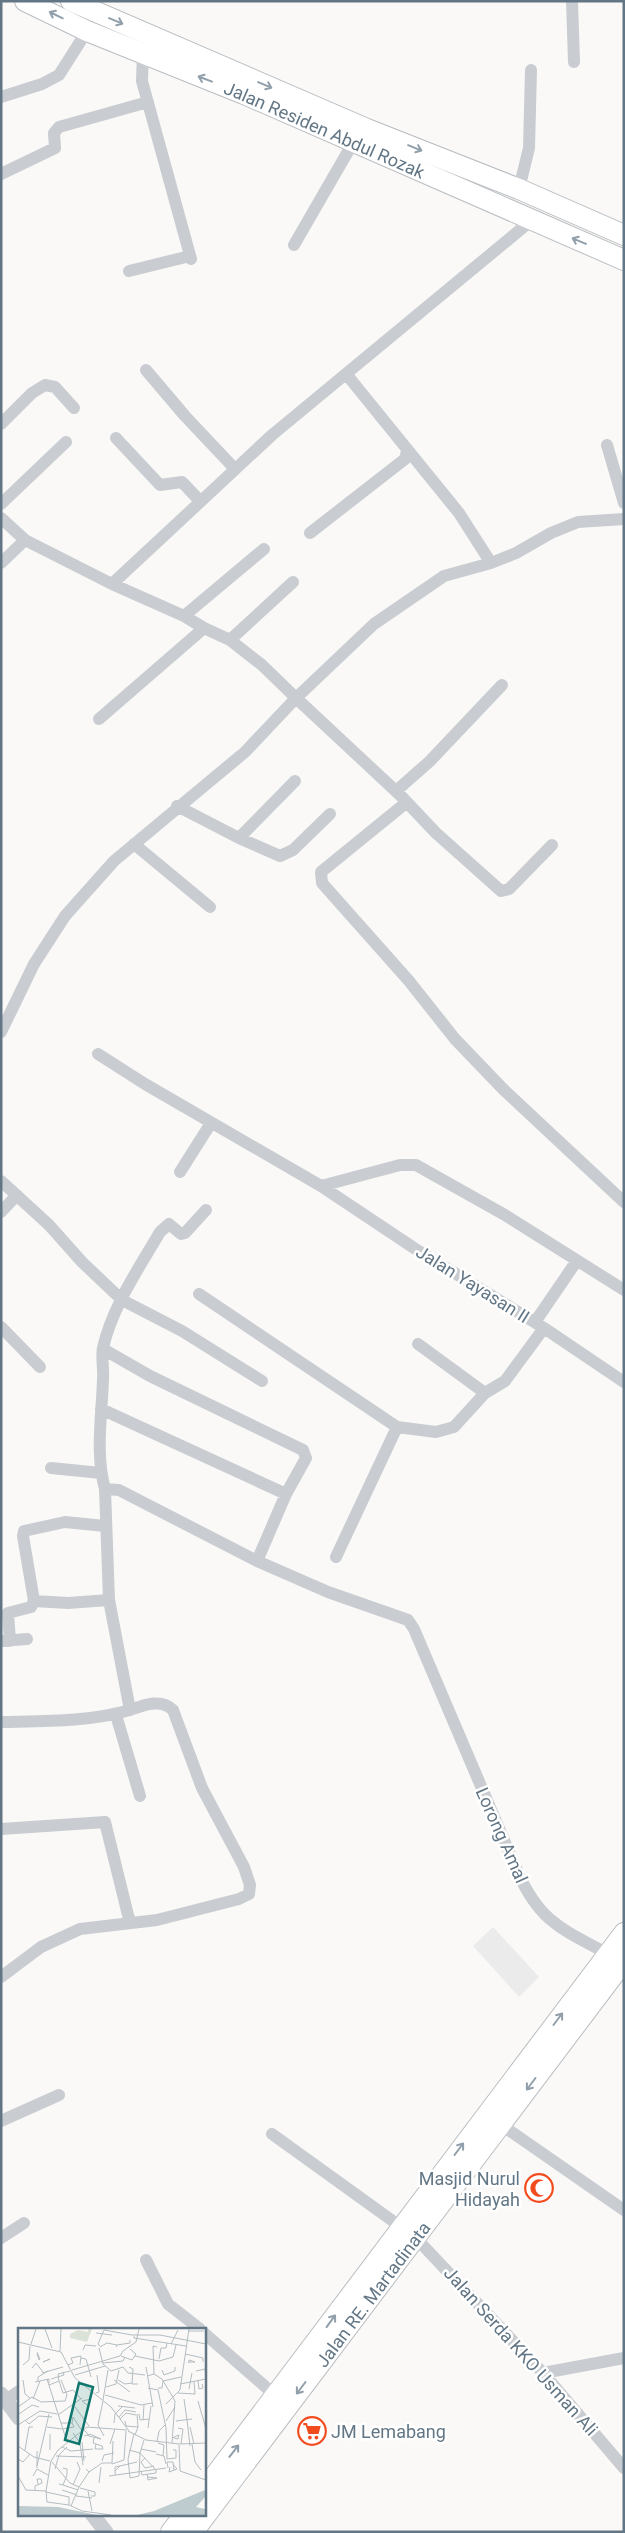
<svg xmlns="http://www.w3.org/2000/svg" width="625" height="2533" font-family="Roboto,sans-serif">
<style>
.built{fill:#eaebea}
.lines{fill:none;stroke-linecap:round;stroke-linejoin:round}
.trunk-casing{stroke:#b9bdc1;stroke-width:22}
.minor{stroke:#c9cdd1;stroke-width:12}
.tertiary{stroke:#c9cdd1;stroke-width:15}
.trunk{stroke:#fff;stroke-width:20}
.oneway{stroke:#919faa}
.labels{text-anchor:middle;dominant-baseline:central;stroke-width:5;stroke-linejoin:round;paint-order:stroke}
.street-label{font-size:18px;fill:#627685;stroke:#fff}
.poi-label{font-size:18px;fill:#627685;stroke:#fff;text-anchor:end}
.inset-road{fill:none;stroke:#b4bdc2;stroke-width:1}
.view{fill:#0f766e;fill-opacity:0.15;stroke:#0f766e;stroke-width:2.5}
.inset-edge{fill:none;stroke:#627685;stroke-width:2.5}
</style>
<rect width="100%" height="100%" fill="#faf9f7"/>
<!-- built -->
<path class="built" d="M 493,1927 L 539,1977 L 519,1997 L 473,1946 Z"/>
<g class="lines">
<defs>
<g id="trunk">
<path id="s1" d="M 25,1 L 87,31 L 244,94 L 624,260"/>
<path d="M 71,1 L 367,129 L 519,189 L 624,235"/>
<path d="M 204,2490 L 624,1933"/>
<path d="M 171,2532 L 185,2514"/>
<path id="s2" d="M 193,2532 L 624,1961"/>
</g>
</defs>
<!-- trunk casing -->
<use href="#trunk" class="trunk-casing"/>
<!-- minor -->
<path class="minor" d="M 572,1 L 574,62
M 143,54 L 142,81 L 191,259
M 1,97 L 42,84 L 59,75 L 87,31
M 1,174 L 55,148 L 54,133 L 59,127 L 148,102
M 519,189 L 529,148 L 531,70
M 294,245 L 350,148 L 358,138
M 129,271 L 190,256
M 146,370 L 185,416 L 235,469
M 347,375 L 459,513 L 491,563
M 1,424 L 32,393 L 45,385 L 55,387 L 74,408
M 116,438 L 160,485 L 182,482 L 200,501
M 607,445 L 624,503
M 1,504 L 66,442
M 1,518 L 25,540 L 112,584 L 184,616 L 204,628 L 230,640 L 262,665 L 296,698 L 245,752 L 114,861 L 65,916 L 34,964 L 1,1032
M 310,533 L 405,459 L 407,451
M 1,563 L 25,540
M 112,584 L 272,435 L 532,220
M 184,616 L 264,549
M 230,640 L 293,582
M 99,719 L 204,628
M 396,791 L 430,761 L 502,685
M 407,802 L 321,872 L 322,883 L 409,981 L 455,1039 L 503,1089 L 624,1202
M 177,806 L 239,838 L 280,856 L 293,850 L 330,814
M 239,838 L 295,781
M 134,844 L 210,907
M 552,845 L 509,889 L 501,891 L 436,833 L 400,795 L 296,698 L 374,624 L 444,576 L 491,563 L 516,553 L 551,533 L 578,522 L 624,519
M 98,1054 L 145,1084 L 321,1186 L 414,1248 L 544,1328 L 624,1382
M 180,1172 L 211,1123
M 1,1181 L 49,1225 L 82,1262 L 122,1300 L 182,1331 L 262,1381
M 321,1186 L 400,1165 L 416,1165 L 505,1215 L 624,1290
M 1,1212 L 17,1195
M 199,1294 L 397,1427 L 336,1557
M 535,1322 L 576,1262
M 1,1327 L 40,1367
M 418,1344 L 485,1393
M 103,1349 L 150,1376 L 303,1450 L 306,1458 L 286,1494 L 257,1561
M 101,1409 L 286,1494
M 397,1427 L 436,1432 L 454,1427 L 485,1393 L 505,1381 L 544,1328
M 51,1468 L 101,1473
M 105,1489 C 95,1453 102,1415 103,1379 C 104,1369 101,1358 103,1348 C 112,1307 139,1268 160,1232 L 169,1224 L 181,1234 L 185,1233 L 206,1210
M 34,1601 L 68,1603 L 109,1600
M 1,1641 L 27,1639
M 10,1641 L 8,1613 L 31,1607 L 34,1601 L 23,1536 L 24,1531 L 65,1522 L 105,1526
M 116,1715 L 140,1796
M 1,1722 C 44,1721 89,1722 130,1710 L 109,1600 L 105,1489 L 119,1490 L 257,1561 L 328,1592 L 408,1620 L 414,1629 L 518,1873 C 541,1923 562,1929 608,1954
M 1,1829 L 105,1822 L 130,1923
M 1,1977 L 41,1947 L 80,1929 L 157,1920 L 239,1899 L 249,1894 L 250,1885 L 244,1867 L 202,1788 L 173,1710 C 161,1698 144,1705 130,1710
M 1,2121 L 59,2095
M 500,2124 L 624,2210
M 272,2134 L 415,2237 L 543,2373 L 624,2468
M 1,2238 L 24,2223
M 146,2260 L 168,2304 L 200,2329
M 204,2333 L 276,2396
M 543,2373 L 624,2358
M 6,2400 L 19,2391"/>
<!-- tertiary -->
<path class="tertiary" d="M 1,2394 L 19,2418
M 92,2514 L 106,2532"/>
<!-- trunk -->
<use href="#trunk" class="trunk"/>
</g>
<!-- one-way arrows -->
<defs><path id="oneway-shaft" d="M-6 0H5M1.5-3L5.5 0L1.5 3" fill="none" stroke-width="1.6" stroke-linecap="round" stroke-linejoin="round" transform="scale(1.25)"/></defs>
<g class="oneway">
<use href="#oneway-shaft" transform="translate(56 15) rotate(-154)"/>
<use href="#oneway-shaft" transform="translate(116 21) rotate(23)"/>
<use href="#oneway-shaft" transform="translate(205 79) rotate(-159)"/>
<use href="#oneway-shaft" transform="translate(265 85) rotate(23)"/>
<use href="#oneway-shaft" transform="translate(415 148) rotate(22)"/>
<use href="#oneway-shaft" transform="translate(579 241) rotate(-157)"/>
<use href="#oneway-shaft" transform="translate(558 2019) rotate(-53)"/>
<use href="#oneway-shaft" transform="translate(531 2084) rotate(127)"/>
<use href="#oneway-shaft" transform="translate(459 2149) rotate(-53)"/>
<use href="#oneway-shaft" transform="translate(331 2321) rotate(-54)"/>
<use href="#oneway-shaft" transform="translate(301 2388) rotate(127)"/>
<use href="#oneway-shaft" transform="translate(234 2451) rotate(-52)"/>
</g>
<!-- icons -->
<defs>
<symbol id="mosque-ring" viewBox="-11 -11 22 22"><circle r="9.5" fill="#fff" stroke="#f24c1e" stroke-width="1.5"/><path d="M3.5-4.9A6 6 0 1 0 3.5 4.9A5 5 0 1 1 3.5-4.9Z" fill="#f24c1e"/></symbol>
<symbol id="supermarket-ring" viewBox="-11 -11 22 22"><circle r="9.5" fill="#fff" stroke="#f24c1e" stroke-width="1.5"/><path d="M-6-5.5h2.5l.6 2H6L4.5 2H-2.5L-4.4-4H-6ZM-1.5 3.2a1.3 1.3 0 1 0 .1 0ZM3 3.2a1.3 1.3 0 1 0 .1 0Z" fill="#f24c1e"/></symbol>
</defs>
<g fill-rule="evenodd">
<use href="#mosque-ring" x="523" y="2172" width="32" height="32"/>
<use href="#supermarket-ring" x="296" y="2415" width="32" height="32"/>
</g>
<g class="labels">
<!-- street labels -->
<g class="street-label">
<text stroke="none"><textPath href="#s1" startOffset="326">Jalan Residen Abdul Rozak</textPath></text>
<text transform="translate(473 1284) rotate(32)">Jalan Yayasan II</text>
<text transform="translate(502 1835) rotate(66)">Lorong Amal</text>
<text stroke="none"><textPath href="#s2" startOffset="298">Jalan RE. Martadinata</textPath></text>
<text transform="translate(521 2351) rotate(48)">Jalan Serda KKO Usman Ali</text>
</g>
<!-- poi labels -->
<g class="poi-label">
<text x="520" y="2178">Masjid Nurul<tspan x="520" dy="21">Hidayah</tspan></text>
<text x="331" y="2431" text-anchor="start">JM Lemabang</text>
</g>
</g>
<!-- overview -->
<g transform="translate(18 2328)">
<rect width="188" height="188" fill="#faf9f7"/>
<path d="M 70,1 L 74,1 L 69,14 L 52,10 L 52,6 L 60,2 L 70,4 Z" fill="#dbe2d8"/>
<path d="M 187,162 L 187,169 L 178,179 L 187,181 L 187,187 L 119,187 L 136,183 ZM 0,178 L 40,179 L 79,187 L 0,187 Z" fill="#becbcf"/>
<path class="inset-road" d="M 27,1 L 34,20M 170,3 L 186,3M 78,5 L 94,7M 116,8 L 116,10 L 168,18M 0,14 L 43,24 L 57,50 L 93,79 L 111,103M 13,16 L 18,1M 153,16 L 160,2M 99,17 L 112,15 L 112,12M 82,19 L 89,15 L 99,17 L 98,19M 83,19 L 80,16 L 86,2 L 114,7 L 142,7 L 188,16M 81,20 L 85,36 L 93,43 L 105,39 L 110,45 L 127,47M 65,22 L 67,17 L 78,18M 42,23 L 43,1M 19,24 L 22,31 L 21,32 L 19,26M 167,26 L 185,30 L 185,34M 103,28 L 114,32 L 118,26 L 112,21M 117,28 L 141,33 L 155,29 L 158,17M 63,30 L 68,31 L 73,49M 32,31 L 25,34 L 32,31M 141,31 L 143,20 L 148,20 L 149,15M 85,35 L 105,33 L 107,29M 170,35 L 171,34 L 171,32 L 177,34 L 171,34M 5,37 L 11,32 L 12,18M 50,37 L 55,35 L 53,30 L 63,28 L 62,37M 111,39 L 115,41 L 114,56 L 120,56M 128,39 L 135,79M 14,40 L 18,35 L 25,44M 54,42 L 102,28 L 105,23 L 118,14 L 121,1M 144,42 L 146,47 L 157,43 L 157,39M 178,43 L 187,41 L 188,48M 24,45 L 45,39M 136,46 L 135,18 L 139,19M 57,47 L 87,38M 129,48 L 136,46 L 144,51 L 157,73 L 154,115M 29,51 L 49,114M 33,51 L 46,47 L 45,44M 5,52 L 7,66 L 12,70M 96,52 L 112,64M 100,52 L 107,56 L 114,55M 20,53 L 20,49 L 30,43M 41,53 L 45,65 L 55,62 L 63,71M 180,53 L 181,61 L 185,60 L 184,56M 17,54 L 31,51 L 31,55M 162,56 L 188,51M 31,57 L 41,53 L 40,46 L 52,43M 88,59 L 98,56 L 101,42M 130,60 L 140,62 L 148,100 L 149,131 L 158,130 L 158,122 L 155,122M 140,60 L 144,60 L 145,53 L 163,49M 171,61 L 174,45M 78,65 L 81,64 L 79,47M 160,65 L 177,66 L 176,54M 87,67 L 123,77 L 134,75M 15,71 L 22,53M 166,71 L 169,92M 85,72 L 90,42M 85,73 L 80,97 L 86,108M 180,73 L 188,101M 148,76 L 162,62 L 171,1M 69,77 L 64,73 L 73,71M 100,78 L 117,80M 0,79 L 14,69 L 23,74 L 47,73 L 49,67 L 43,52M 57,79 L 71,98M 1,86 L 14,77 L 21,79M 121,86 L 122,92 L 131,91M 40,87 L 64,70M 101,89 L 107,82 L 118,84M 102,91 L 108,85 L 118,87M 125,92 L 126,77M 169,92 L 172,118M 8,93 L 11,96 L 21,88 L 34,89M 107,93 L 108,98 L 120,99M 148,93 L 157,79M 158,93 L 174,91M 43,95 L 54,95 L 55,89 L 64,103M 96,95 L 97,86 L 104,79M 0,97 L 22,83 L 39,86M 29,99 L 44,101M 172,99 L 176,116M 130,100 L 133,78M 160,100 L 165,101 L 163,116M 44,101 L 56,99 L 54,95M 110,103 L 128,112 L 161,116 L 188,115M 55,105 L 62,115 L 65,137M 32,106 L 32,122M 116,106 L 110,131 L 112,150 L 121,148 L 122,125 L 138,142M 117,107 L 120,99 L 119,86M 66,108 L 70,107 L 72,106 L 83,111 L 71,108 L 70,107 L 69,105 L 66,102M 76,110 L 75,115 L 84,118 L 85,121 L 77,121 L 78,116M 154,110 L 161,107 L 160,111 L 156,110M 64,114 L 66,133M 139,114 L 141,103 L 147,97M 140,115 L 146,117 L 145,128M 92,116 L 97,101M 174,116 L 177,134 L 183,142M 161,117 L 162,143 L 188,152M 0,118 L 16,129 L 32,133M 44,119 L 53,123 L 75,121M 123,121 L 138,124M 7,122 L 11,99 L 15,99M 111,122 L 122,125 L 126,112M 138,126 L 146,128 L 148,136M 38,128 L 68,129M 127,130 L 123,134 L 127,140 L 136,138M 0,131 L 5,134 L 12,126M 84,133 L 86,127 L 96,125M 34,134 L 52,155 L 61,159 L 53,178M 94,136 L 106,132 L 108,103M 19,138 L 31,86M 102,138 L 119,134M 152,139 L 151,144 L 159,141 L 155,136M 19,140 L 19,123M 150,140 L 149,134 L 155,134 L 156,142M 37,141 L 41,127 L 49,119M 71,144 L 84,135 L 94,135 L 95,113M 123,144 L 124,147 L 138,145 L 138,142M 129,146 L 130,152 L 139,150 L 129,149M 98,147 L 148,140M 0,148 L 8,162 L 28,163 L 33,133 L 40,122 L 69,99 L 109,102M 15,148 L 19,141 L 30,147M 91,148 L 98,147 L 97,145 L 97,139 L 102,138 L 97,143M 81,155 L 83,139M 41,156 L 45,157 L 49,147 L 49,141 L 45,140M 45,157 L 60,162M 55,157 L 62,141 L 59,134M 61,159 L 71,144 L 68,141M 62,160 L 77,164 L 77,168 L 73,168M 17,162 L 17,158 L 24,155 L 23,151 L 19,151 L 20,156M 44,162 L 59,167M 28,163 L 29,174 L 51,177 L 64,183 L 93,187M 70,163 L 74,183M 28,164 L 51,169 L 51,177M 58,168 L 74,170"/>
<path class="view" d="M 61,55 L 75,59 L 61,116 L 47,112 Z"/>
<rect width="188" height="188" class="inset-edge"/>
</g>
<!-- border -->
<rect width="625" height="2533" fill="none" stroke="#627685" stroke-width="5"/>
</svg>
